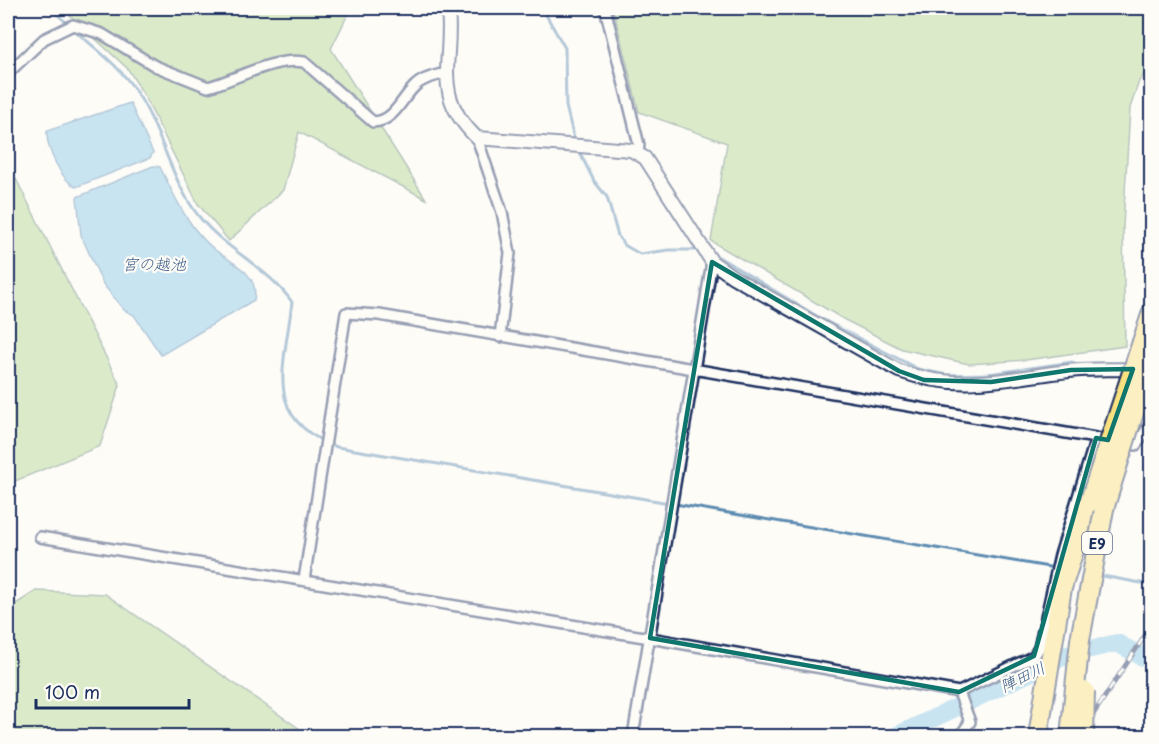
<svg xmlns="http://www.w3.org/2000/svg" width="1159" height="744" font-family="'Playpen Sans','Klee One',sans-serif">
<style>
.green{fill:#b2d792;stroke:#668378;stroke-width:1.5}
.water{fill:#89c8e9;stroke:#5d8bb1;stroke-width:1.5}
.lines{fill:none;stroke-linecap:round;stroke-linejoin:round}
.stream{stroke:#5d8bb1;stroke-width:3}
.river{stroke:#89c8e9;stroke-width:18}
.minor-casing{stroke:#1b2f5e;stroke-width:14}
.tertiary-casing{stroke:#1b2f5e;stroke-width:16}
.motorway-casing{stroke:#1b2f5e;stroke-width:22}
.minor{stroke:#fdfcf7;stroke-width:9}
.tertiary{stroke:#fdfcf7;stroke-width:12}
.motorway{stroke:#fae180;stroke-width:18}
.rail-casing{stroke:#1b2f5e;stroke-width:5}
.rail{stroke:#fdfcf7;stroke-width:3;stroke-dasharray:9;stroke-linecap:butt}
.motorway-bridge-casing{stroke:#1b2f5e;stroke-width:22;stroke-linecap:butt}
.motorway-bridge{stroke:#fae180;stroke-width:18}
.marked{fill:none;stroke:#0f766e;stroke-width:4.5;stroke-linejoin:round}
.labels{text-anchor:middle;dominant-baseline:central;stroke-width:4.5;stroke-linejoin:round;paint-order:stroke}
.shield{fill:#fdfcf7;stroke:#5f6c8c;stroke-width:1.5}
.shield-label{font-size:14px;font-weight:bold;fill:#1b2f5e}
.water-label{font-size:16px;font-style:italic;fill:#3c5d88;stroke:#fdfcf7}
</style>
<rect width="100%" height="100%" fill="#fdfcf7"/>
<filter id="ink" filterUnits="userSpaceOnUse"><feTurbulence type="fractalNoise" baseFrequency=".0167" numOctaves="2"/><feDisplacementMap in="SourceGraphic" scale="12" xChannelSelector="R" yChannelSelector="G"/><feConvolveMatrix kernelMatrix="1 2 1 2 8 2 1 2 1" color-interpolation-filters="sRGB"/></filter>
<g filter="url(#ink)">
<!-- green -->
<path class="green" d="M 62,8 L 351,8 L 331,49 L 426,199 L 299,132 L 283,190 L 229,241 L 198,204 L 144,95 L 128,69 Z
M 613,8 L 1151,8 L 1151,66 L 1139,81 L 1130,108 L 1123,226 L 1125,346 L 1026,360 L 969,364 L 902,349 L 845,320 L 711,241 L 727,143 L 639,112 Z
M 8,163 L 120,385 L 100,446 L 8,484 Z
M 36,591 L 105,594 L 310,736 L 8,736 L 8,609 Z"/>
<!-- water -->
<path class="water" d="M 130,103 L 153,153 L 150,158 L 76,187 C 61,180 46,148 47,131 Z
M 153,166 L 160,167 C 175,197 188,228 214,249 C 232,264 260,273 254,300 L 161,355 L 134,315 L 124,310 L 103,284 L 81,235 L 77,197 Z"/>
<g class="lines">
<!-- stream -->
<path class="stream" d="M 50,8 L 68,24
M 542,8 L 565,48 L 566,106 L 574,139
M 73,29 C 96,49 121,67 137,93 C 163,132 171,183 201,219 C 228,251 268,268 292,302 C 285,365 261,419 337,447 L 1055,568
M 580,153 L 594,181 L 607,197 L 618,236 L 624,245 L 640,254 L 669,250 L 695,250
M 712,253 L 820,318 L 918,369 L 947,375 L 988,374 L 1072,362
M 1086,376 L 1111,375
M 1097,575 L 1152,585"/>
<!-- river -->
<path class="river" d="M 896,736 L 1069,654 L 1117,643 L 1152,662"/>
<defs>
<path id="minor" d="M 605,8 L 639,145 L 638,153
M 8,73 L 44,39 L 73,25 L 102,34 L 155,66 L 208,87 C 238,79 273,57 304,62 L 373,122 C 395,121 401,99 415,86 C 423,78 435,76 446,73
M 477,138 L 502,212 L 510,253 L 500,337
M 1123,443 L 1136,445 L 1152,422
M 40,537 L 650,638 L 959,692 L 1034,656 L 1039,648 L 1060,555 L 1096,438
M 304,580 L 346,313 L 379,315 L 1101,439
M 959,692 L 970,722 L 960,736
M 633,736 L 712,262"/>
<path id="tertiary" d="M 448,8 C 454,62 430,93 477,138 L 631,150 L 645,158 L 712,262 L 733,277 L 899,371 C 962,393 1006,378 1069,371 C 1091,368 1115,370 1138,369"/>
<path id="motorway" d="M 1142,342 L 1152,312
M 1038,736 L 1062,588 L 1089,503"/>
</defs>
<!-- minor casing -->
<use href="#minor" class="minor-casing"/>
<!-- tertiary casing -->
<use href="#tertiary" class="tertiary-casing"/>
<!-- motorway casing -->
<use href="#motorway" class="motorway-casing"/>
<!-- minor -->
<use href="#minor" class="minor"/>
<!-- tertiary -->
<use href="#tertiary" class="tertiary"/>
<!-- motorway -->
<use href="#motorway" class="motorway"/>
<defs>
<path id="rail" d="M 1079,736 L 1152,625"/>
</defs>
<!-- rail casing -->
<use href="#rail" class="rail-casing"/>
<!-- rail -->
<use href="#rail" class="rail"/>
<defs>
<path id="motorway-bridge" d="M 1089,503 L 1142,342
M 1070,736 L 1080,640 L 1104,509 L 1152,355
M 1084,736 L 1085,691"/>
</defs>
<!-- motorway-bridge casing -->
<use href="#motorway-bridge" class="motorway-bridge-casing"/>
<!-- motorway-bridge -->
<use href="#motorway-bridge" class="motorway-bridge"/>
</g>
</g>
<!-- marked area -->
<path d="M0 0H1159V744H0ZM 712,262 L 899,371 L 924,380 L 991,382 L 1071,370 L 1133,369 L 1108,440 L 1096,438 L 1034,656 L 959,692 L 650,638 Z" fill="#fdfcf7" fill-opacity=".55" fill-rule="evenodd"/>
<path class="marked" d="M 712,262 L 899,371 L 924,380 L 991,382 L 1071,370 L 1133,369 L 1108,440 L 1096,438 L 1034,656 L 959,692 L 650,638 Z"/>
<g class="labels">
<!-- shield labels -->
<rect class="shield" x="1082" y="532" width="30" height="22" rx="4.5"/>
<g class="shield-label">
<text x="1097" y="543">E9</text>
</g>
<!-- water labels -->
<g class="water-label">
<text x="154" y="263">宮の越池</text>
<text transform="translate(1022 676) rotate(-26)">陣田川</text>
</g>
</g>
<!-- margin -->
<rect width="1159" height="744" fill="none" stroke="#fdfcf7" stroke-width="30"/>
<rect x="15" y="15" width="1129" height="714" fill="none" stroke="#1b2f5e" stroke-width="2" filter="url(#ink)"/>
<!-- scale -->
<path d="M36 699v9h153v-9" fill="none" stroke="#1b2f5e" stroke-width="3"/>
<text x="45" y="699" font-size="18" fill="#1b2f5e" stroke="#fdfcf7" stroke-width="4.5" paint-order="stroke">100 m</text>
</svg>
